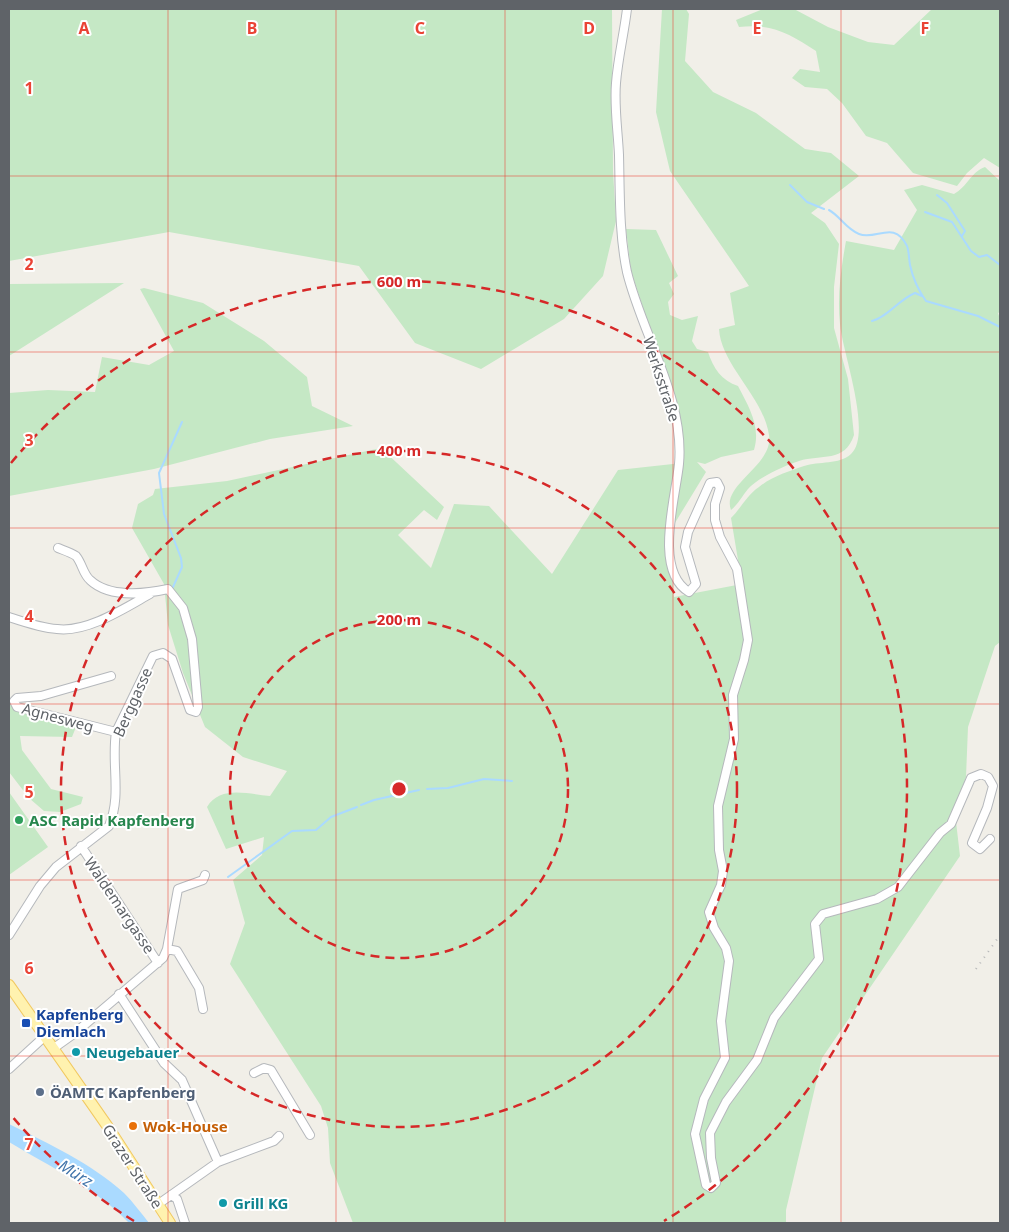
<svg xmlns="http://www.w3.org/2000/svg" width="1009" height="1232" font-family="'Noto Sans',sans-serif">
<style>
.green{fill:#c5e8c5}
.water{fill:#aadaff}
.lines{fill:none;stroke-linecap:round;stroke-linejoin:round}
.stream{stroke:#aadaff;stroke-width:2}
.minor-casing{stroke:#b5b8bc;stroke-width:10}
.major-casing{stroke:#f2c960;stroke-width:12}
.minor{stroke:#fff;stroke-width:8}
.major{stroke:#fff2af;stroke-width:10}
.rail{stroke:#b6b7b8;stroke-width:2;stroke-dasharray:1 6;stroke-linecap:butt}
.grid{fill:none;stroke:#ea4335;stroke-width:1;stroke-opacity:0.55}
.ring{fill:none;stroke:#d62828;stroke-width:2.5;stroke-dasharray:9 6}
.leisure-dot{fill:#2e9e5b;stroke:#fff;stroke-width:2}
.transit-dot{fill:#1a4fb4;stroke:#fff;stroke-width:2}
.culture-dot{fill:#0f9aa8;stroke:#fff;stroke-width:2}
.service-dot{fill:#5c6f8a;stroke:#fff;stroke-width:2}
.food-dot{fill:#e8710a;stroke:#fff;stroke-width:2}
.labels{text-anchor:middle;dominant-baseline:central;stroke-width:4;stroke-linejoin:round;paint-order:stroke}
.street-label{font-size:15px;fill:#5f6368;stroke:#fff}
.leisure-label{font-size:15px;font-weight:bold;fill:#27864d;stroke:#fff;text-anchor:start}
.transit-label{font-size:15px;font-weight:bold;fill:#164399;stroke:#fff;text-anchor:start}
.culture-label{font-size:15px;font-weight:bold;fill:#0d838f;stroke:#fff;text-anchor:start}
.service-label{font-size:15px;font-weight:bold;fill:#4e5e75;stroke:#fff;text-anchor:start}
.food-label{font-size:15px;font-weight:bold;fill:#c56008;stroke:#fff;text-anchor:start}
.water-label{font-size:16px;font-style:italic;fill:#4174aa;stroke:#fff}
.grid-label{font-size:16px;text-anchor:middle;font-weight:bold;fill:#ea4335;stroke:#fff;stroke-width:4;stroke-linejoin:round;paint-order:stroke}
.centre{fill:#d62828;stroke:#fff;stroke-width:2.5}
.ring-label{font-size:15px;text-anchor:middle;font-weight:bold;fill:#d62828;stroke:#fff;stroke-width:4;stroke-linejoin:round;paint-order:stroke}
</style>
<rect width="100%" height="100%" fill="#f1efe8"/>
<!-- green -->
<path class="green" d="M 9,9 L 612,9 L 613,171 L 616,221 L 603,276 L 564,319 L 481,369 L 415,343 L 359,266 L 169,232 L 9,261 Z
M 662,9 L 686,9 L 689,14 L 685,61 L 713,92 L 756,113 L 805,149 L 831,153 L 859,176 L 811,213 L 825,223 L 839,244 L 834,287 L 834,328 L 848,379 L 854,435 C 845,463 821,454 799,461 C 786,465 757,478 748,489 C 742,496 739,503 731,510 C 721,485 774,465 769,435 C 763,396 721,365 719,329 L 735,325 L 730,293 L 749,286 L 670,171 L 656,112 Z
M 763,9 L 794,9 L 828,27 L 868,42 L 894,45 L 932,9 L 1000,9 L 1000,168 L 984,158 L 967,173 L 957,186 L 913,173 L 887,143 L 866,136 L 842,103 L 827,89 L 805,87 L 792,78 L 800,69 L 820,72 L 816,51 C 790,34 771,23 739,27 L 736,20 Z
M 985,167 L 1000,181 L 1000,312 L 998,313 L 1000,319 L 1000,642 L 995,646 L 968,727 L 966,777 L 955,813 L 960,856 L 822,1058 L 786,1210 L 786,1223 L 353,1223 L 330,1163 L 328,1128 L 321,1106 L 230,964 L 245,923 L 233,880 L 262,855 L 264,837 L 226,849 L 207,807 C 220,785 248,794 270,796 L 287,771 L 243,757 L 205,727 L 183,673 L 168,625 L 164,584 L 132,528 L 138,504 L 153,495 L 155,489 L 227,481 L 381,448 L 444,507 L 437,520 L 424,510 L 398,535 L 431,568 L 454,504 L 489,506 L 552,574 L 618,470 L 682,463 L 684,460 L 681,424 L 674,393 L 662,366 L 631,271 L 626,229 L 656,230 L 678,276 L 669,283 L 674,294 L 668,302 L 670,315 L 682,320 L 698,316 L 692,341 L 697,349 L 708,352 C 713,368 722,381 738,386 C 749,407 761,427 754,450 L 721,457 L 705,464 L 697,462 L 706,472 L 667,536 L 674,597 L 742,584 L 731,518 C 741,508 747,495 759,487 C 771,477 789,471 804,466 C 819,461 839,465 851,454 C 873,434 842,351 840,324 C 837,296 841,269 846,241 L 894,250 L 917,210 L 904,190 L 922,185 L 954,194 C 967,187 971,172 985,167 Z
M 124,283 L 9,356 L 9,284 Z
M 144,288 L 203,303 L 264,341 L 307,377 L 312,406 L 353,426 L 270,439 L 154,469 L 9,496 L 9,393 L 48,390 L 95,392 L 102,357 L 149,365 L 174,351 L 140,289 Z
M 9,704 L 30,715 L 76,727 L 72,737 L 20,736 L 22,750 L 51,789 L 83,797 L 81,804 L 60,812 L 44,811 L 29,798 L 9,772 Z
M 9,792 L 48,847 L 9,875 Z"/>
<!-- water -->
<path class="water" d="M 9,1124 C 49,1144 91,1163 124,1193 C 133,1202 141,1213 149,1223 L 129,1223 C 99,1190 47,1165 9,1142 Z"/>
<g class="lines">
<!-- stream -->
<path class="stream" d="M 790,185 L 807,202 L 824,209
M 937,195 L 947,203 L 965,231 L 962,236
M 829,210 C 840,216 846,229 859,234 C 876,241 894,219 907,246 C 909,251 909,260 910,265 C 913,279 918,290 926,301 L 978,316 L 1000,327
M 925,212 L 952,222 L 971,251 L 979,257 L 987,255 L 1000,265
M 872,321 C 888,317 898,300 915,293 L 922,296
M 173,587 L 182,567 L 181,558 L 164,514 L 159,473 L 182,422
M 427,789 L 448,788 L 484,779 L 512,781
M 361,805 L 374,800 L 419,790
M 228,877 L 292,831 L 316,830 L 331,817 L 357,807"/>
<defs>
<path id="minor" d="M 627,9 C 624,34 618,58 616,83 C 614,107 618,132 619,155 C 620,194 619,234 627,272 C 642,334 685,399 679,464 C 676,496 653,571 689,592 L 696,584 L 685,547 L 688,532 L 710,483 L 717,482 L 720,488 L 715,504 L 715,520 L 720,537 L 737,569 L 748,640 L 744,660 L 733,695 L 734,739 L 718,806 L 719,850 L 723,871 L 721,885 L 709,912 L 714,928 L 726,948 L 729,961 L 721,1021 L 725,1058 L 704,1099 L 695,1134 L 706,1185 L 711,1188 L 716,1183 L 711,1158 L 710,1133 L 726,1102 L 757,1060 L 774,1018 L 819,959 L 815,924 L 823,914 L 877,899 L 898,887 L 940,833 L 951,824 L 971,778 L 981,774 L 988,777 L 993,786 L 987,808 L 972,843 L 980,849 L 990,839
M 9,617 C 24,622 41,628 57,629 C 87,633 125,608 150,594
M 111,676 L 41,696 L 17,698 L 14,701 L 17,707 L 116,732
M 81,846 L 158,963
M 9,935 L 40,886 L 56,867 L 109,826 C 122,795 111,764 116,732 L 153,656 L 163,653 L 172,659 L 190,710 L 196,712 L 198,707 L 192,639 L 183,608 L 168,589 C 145,594 109,598 90,580 C 83,574 82,563 76,556 C 72,553 63,550 58,548
M 167,949 L 177,951 L 199,988 L 203,1009
M 119,994 L 164,1063 L 182,1080 L 218,1162
M 54,1048 L 75,1033 L 163,958 L 167,949 L 178,889 L 203,880 L 205,875
M 9,1069 L 44,1037
M 254,1073 L 264,1068 L 271,1070 L 310,1135
M 171,1195 L 177,1199 L 185,1223
M 157,1205 L 218,1162 L 274,1141 L 279,1136"/>
<path id="major" d="M 9,985 L 108,1127 L 170,1223"/>
</defs>
<!-- minor casing -->
<use href="#minor" class="minor-casing"/>
<!-- major casing -->
<use href="#major" class="major-casing"/>
<!-- minor -->
<use href="#minor" class="minor"/>
<!-- major -->
<use href="#major" class="major"/>
<!-- rail -->
<path class="rail" d="M 976,969 L 1000,935"/>
</g>
<!-- grid -->
<path class="grid" d="M 168,9 L 168,1223M 336,9 L 336,1223M 505,9 L 505,1223M 673,9 L 673,1223M 841,9 L 841,1223M 9,176 L 1000,176M 9,352 L 1000,352M 9,528 L 1000,528M 9,704 L 1000,704M 9,880 L 1000,880M 9,1056 L 1000,1056"/>
<!-- distance rings -->
<g class="ring">
<circle cx="399" cy="789" r="169"/>
<circle cx="399" cy="789" r="338"/>
<path d="M134 1221A507 507 0 0 1 11 1115M11 463A507 507 0 1 1 664 1221"/>
</g>
<!-- markers -->
<circle class="leisure-dot" cx="19" cy="820" r="5"/>
<rect class="transit-dot" x="21" y="1018" width="10" height="10" rx="2.5"/>
<g class="culture-dot">
<circle cx="76" cy="1052" r="5"/>
<circle cx="223" cy="1203" r="5"/>
</g>
<circle class="service-dot" cx="40" cy="1092" r="5"/>
<circle class="food-dot" cx="133" cy="1126" r="5"/>
<g class="labels">
<!-- street labels -->
<g class="street-label">
<text transform="translate(662 379) rotate(72)">Werksstraße</text>
<text transform="translate(132 702) rotate(-66)">Berggasse</text>
<text transform="translate(58 717) rotate(15)">Agnesweg</text>
<text transform="translate(120 905) rotate(56)">Waldemargasse</text>
<text transform="translate(133 1166) rotate(57)">Grazer Straße</text>
</g>
<!-- leisure labels -->
<g class="leisure-label">
<text x="29" y="820">ASC Rapid Kapfenberg</text>
</g>
<!-- transit labels -->
<g class="transit-label">
<text x="36" y="1014">Kapfenberg<tspan x="36" dy="17">Diemlach</tspan></text>
</g>
<!-- culture labels -->
<g class="culture-label">
<text x="86" y="1052">Neugebauer</text>
<text x="233" y="1203">Grill KG</text>
</g>
<!-- service labels -->
<g class="service-label">
<text x="50" y="1092">ÖAMTC Kapfenberg</text>
</g>
<!-- food labels -->
<g class="food-label">
<text x="143" y="1126">Wok-House</text>
</g>
<!-- water labels -->
<g class="water-label">
<text transform="translate(76 1173) rotate(32)">Mürz</text>
</g>
</g>
<g class="grid-label">
<text x="84" y="34">A</text>
<text x="252" y="34">B</text>
<text x="420" y="34">C</text>
<text x="589" y="34">D</text>
<text x="757" y="34">E</text>
<text x="925" y="34">F</text>
<text x="29" y="94">1</text>
<text x="29" y="270">2</text>
<text x="29" y="446">3</text>
<text x="29" y="622">4</text>
<text x="29" y="798">5</text>
<text x="29" y="974">6</text>
<text x="29" y="1150">7</text>
</g>
<circle cx="399" cy="789" r="8" class="centre"/>
<g class="ring-label">
<text x="399" y="287">600 m</text>
<text x="399" y="456">400 m</text>
<text x="399" y="625">200 m</text>
</g>
<!-- border -->
<rect width="1009" height="1232" fill="none" stroke="#5f6368" stroke-width="20"/>
</svg>
